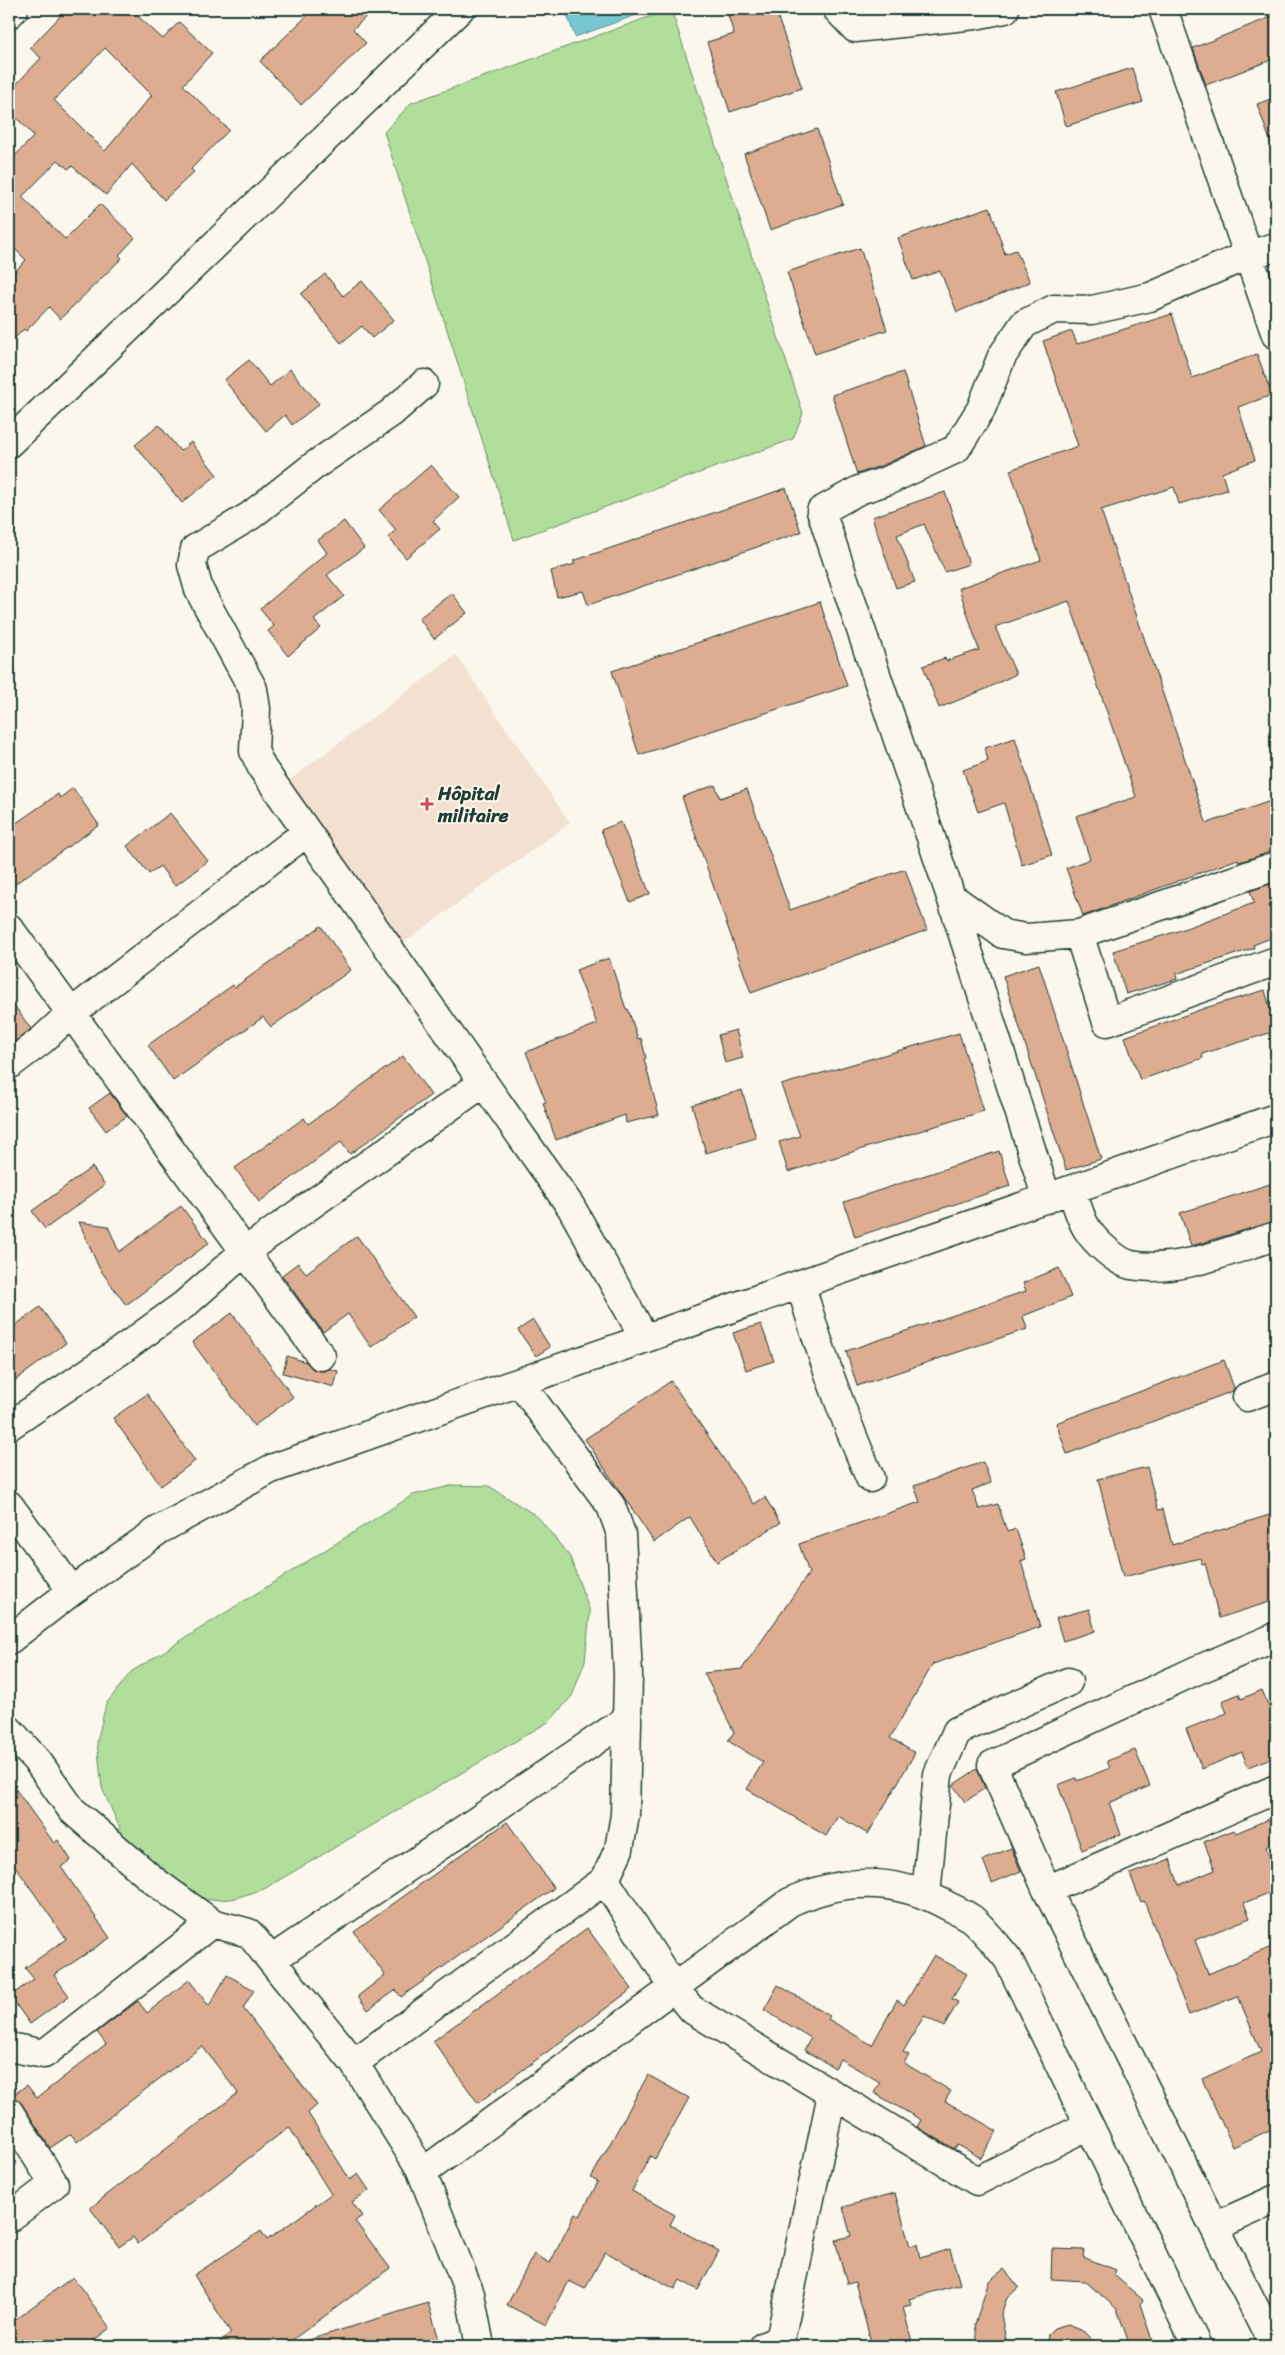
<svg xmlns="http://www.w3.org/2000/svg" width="1285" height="2355" font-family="Sriracha,sans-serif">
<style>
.built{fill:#f2e0d1}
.green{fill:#b2de9c;stroke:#688e68}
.water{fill:#77c7d3;stroke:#549093}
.building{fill:#deac91;stroke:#1f3d34;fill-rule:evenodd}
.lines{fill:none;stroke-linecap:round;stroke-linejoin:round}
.minor-casing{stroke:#1f3d34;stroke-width:31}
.minor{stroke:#fbf7ec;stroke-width:28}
.poi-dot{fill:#d1495b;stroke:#fbf7ec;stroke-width:2}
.labels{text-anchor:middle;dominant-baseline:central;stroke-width:4;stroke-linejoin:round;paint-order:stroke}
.poi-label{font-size:19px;font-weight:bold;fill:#1f3d34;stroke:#fbf7ec;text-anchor:start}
</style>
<rect width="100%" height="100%" fill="#fbf7ec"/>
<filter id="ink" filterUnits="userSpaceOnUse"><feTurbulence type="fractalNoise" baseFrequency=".02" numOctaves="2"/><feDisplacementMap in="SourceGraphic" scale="10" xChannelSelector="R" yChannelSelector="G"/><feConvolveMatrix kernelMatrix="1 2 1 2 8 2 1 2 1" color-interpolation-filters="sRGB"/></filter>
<g filter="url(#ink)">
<!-- built -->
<path class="built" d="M 456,655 L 570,823 L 396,948 L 283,785 Z"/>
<!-- green -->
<path class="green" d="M 671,9 L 803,413 L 793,439 L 514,540 L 384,132 L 411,103 Z
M 454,1485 L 489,1486 L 538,1517 L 570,1557 L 590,1612 L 585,1661 L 572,1696 L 550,1721 L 264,1889 L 232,1899 L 206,1900 L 153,1871 L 122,1833 L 102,1788 L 97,1742 L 106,1704 L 131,1672 L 413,1495 Z"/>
<!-- water -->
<path class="water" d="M 565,9 L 653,9 L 575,37 Z"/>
<!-- building -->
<path class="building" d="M 67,9 L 130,9 L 163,39 L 179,22 L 212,53 L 183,85 L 229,130 L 191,169 L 194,172 L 164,200 L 132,164 L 106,195 L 72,166 L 68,169 L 58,160 L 22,197 L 65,239 L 100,204 L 135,238 L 119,255 L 122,258 L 60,319 L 49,307 L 26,331 L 24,329 L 9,344 L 9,278 L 26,260 L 9,243 L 9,162 L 34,136 L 9,110 L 9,92 L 41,58 L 30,48 ZM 105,48 L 152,95 L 105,151 L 54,100 Z
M 314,9 L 374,9 L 353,29 L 366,43 L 301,105 L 260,61 Z
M 726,9 L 775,9 L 802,88 L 730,112 L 707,42 L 734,34 Z
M 1276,15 L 1276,58 L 1206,85 L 1193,48 Z
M 1132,68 L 1143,102 L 1066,126 L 1056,92 Z
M 1276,97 L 1276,152 L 1274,152 L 1257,104 Z
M 817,129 L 843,204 L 770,230 L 744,154 Z
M 990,207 L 1005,254 L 1016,250 L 1030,282 L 957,312 L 940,271 L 913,280 L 898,238 Z
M 860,248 L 887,330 L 815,354 L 787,272 Z
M 325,274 L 343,296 L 362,281 L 394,320 L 372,338 L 362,326 L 341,343 L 301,294 Z
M 1172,314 L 1192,378 L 1257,354 L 1272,395 L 1238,407 L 1255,460 L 1222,473 L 1227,490 L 1179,504 L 1174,487 L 1101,510 L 1206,822 L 1208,823 L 1276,799 L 1276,851 L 1239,862 L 1238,859 L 1083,916 L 1066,868 L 1090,859 L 1076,816 L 1136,797 L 1069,601 L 995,627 L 1016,674 L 986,689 L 939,708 L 923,666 L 945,658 L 946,661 L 979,650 L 959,588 L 1041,560 L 1010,470 L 1078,446 L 1043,341 L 1072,331 L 1077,344 Z
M 249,360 L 270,386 L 290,369 L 319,404 L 292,425 L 285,415 L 266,431 L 224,380 Z
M 903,372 L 926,446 L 883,465 L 857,474 L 832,395 Z
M 159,425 L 180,451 L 191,442 L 217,475 L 182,503 L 135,445 Z
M 431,465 L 459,497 L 433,521 L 440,529 L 406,558 L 388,537 L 396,530 L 379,510 Z
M 786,488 L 801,532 L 588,605 L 583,591 L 557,597 L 551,571 L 575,564 L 573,561 Z
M 945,492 L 969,564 L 945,572 L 924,524 L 897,535 L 915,582 L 896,588 L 872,517 Z
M 344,521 L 364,548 L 327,575 L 344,596 L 314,620 L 321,628 L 288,656 L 268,631 L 274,626 L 260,609 L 327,553 L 318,540 Z
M 452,593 L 467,613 L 434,639 L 419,618 Z
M 820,602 L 847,686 L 639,755 L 612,671 Z
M 1015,738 L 1052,855 L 1022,865 L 1004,803 L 978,812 L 963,770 L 988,761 L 985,748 Z
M 715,785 L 720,798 L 747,789 L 790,910 L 905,869 L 927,930 L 751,993 L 682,797 Z
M 73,788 L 99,825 L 9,888 L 9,828 L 58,794 L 60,798 Z
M 170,813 L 208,861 L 175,886 L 160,866 L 149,874 L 127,846 Z
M 621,822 L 650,894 L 630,902 L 601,830 Z
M 1276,882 L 1276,936 L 1253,945 L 1254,948 L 1176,974 L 1177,979 L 1126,994 L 1113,951 L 1178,931 L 1254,903 L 1250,891 Z
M 321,926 L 351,970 L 271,1027 L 263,1017 L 173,1081 L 148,1045 L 233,985 L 235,987 Z
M 609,958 L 626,1009 L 628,1009 L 638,1039 L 641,1038 L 646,1058 L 644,1059 L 659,1115 L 626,1123 L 625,1115 L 556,1140 L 543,1103 L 546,1102 L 526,1052 L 597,1024 L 576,970 Z
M 1039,964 L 1101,1159 L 1066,1170 L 1003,976 Z
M 1265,990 L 1276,1031 L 1202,1054 L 1203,1058 L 1140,1080 L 1125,1037 L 1205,1008 Z
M 9,998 L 31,1029 L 9,1046 Z
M 736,1030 L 743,1058 L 725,1063 L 718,1035 Z
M 959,1033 L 984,1111 L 788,1172 L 779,1142 L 800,1136 L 781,1085 Z
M 403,1056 L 431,1095 L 350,1154 L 341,1142 L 259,1202 L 235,1168 L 304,1118 L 308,1124 Z
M 742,1090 L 756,1138 L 706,1153 L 692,1105 Z
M 110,1093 L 127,1116 L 106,1131 L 89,1108 Z
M 999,1151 L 1010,1186 L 855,1237 L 844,1202 Z
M 92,1167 L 105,1185 L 45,1229 L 32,1211 Z
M 1276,1182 L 1276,1221 L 1191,1246 L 1180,1213 Z
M 181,1206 L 209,1243 L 126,1305 L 99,1268 L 79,1222 L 108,1226 L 119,1252 Z
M 357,1236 L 414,1317 L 371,1347 L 348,1314 L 323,1332 L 282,1275 L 298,1263 L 306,1273 Z
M 1059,1268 L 1071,1297 L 1023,1316 L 1027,1329 L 857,1386 L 846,1351 L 1026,1291 L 1023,1283 Z
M 40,1307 L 66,1343 L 9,1385 L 9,1330 Z
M 232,1313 L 293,1397 L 254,1426 L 192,1342 Z
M 533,1320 L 550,1347 L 536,1356 L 518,1330 Z
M 761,1324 L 774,1361 L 746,1370 L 733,1333 Z
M 287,1356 L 306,1362 L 315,1370 L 323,1371 L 330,1369 L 338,1371 L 334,1387 L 283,1373 Z
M 1224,1360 L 1234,1388 L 1233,1391 L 1067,1454 L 1056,1423 Z
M 671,1381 L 754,1504 L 765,1497 L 780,1523 L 717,1562 L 690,1517 L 654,1542 L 585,1439 Z
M 147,1394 L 195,1461 L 161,1486 L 113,1418 Z
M 983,1462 L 991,1483 L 972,1490 L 979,1509 L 998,1504 L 1007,1532 L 1016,1529 L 1026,1559 L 1021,1561 L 1040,1627 L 933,1664 L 890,1738 L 915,1753 L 868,1834 L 838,1816 L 826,1836 L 747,1789 L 763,1762 L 728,1741 L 734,1732 L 704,1673 L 742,1669 L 809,1573 L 799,1544 L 920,1502 L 914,1486 Z
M 1147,1467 L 1158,1510 L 1163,1509 L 1172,1545 L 1276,1513 L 1276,1600 L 1219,1618 L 1205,1563 L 1202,1564 L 1200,1558 L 1123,1577 L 1098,1479 Z
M 1089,1609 L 1095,1631 L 1063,1641 L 1056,1618 Z
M 1262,1690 L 1276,1724 L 1276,1756 L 1248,1767 L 1242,1752 L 1202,1769 L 1186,1729 L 1227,1713 L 1222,1701 L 1239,1694 L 1241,1699 Z
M 1135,1750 L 1150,1786 L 1109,1803 L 1121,1834 L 1082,1850 L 1058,1785 L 1076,1778 L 1077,1781 L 1110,1768 L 1107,1761 Z
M 977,1769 L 985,1788 L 965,1802 L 953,1785 Z
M 9,1780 L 54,1843 L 58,1840 L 71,1860 L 61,1867 L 110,1938 L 54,1975 L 69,1996 L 30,2024 L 10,1996 L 34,1979 L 25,1968 L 66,1939 L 9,1857 Z
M 1269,1819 L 1276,1836 L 1276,1842 L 1266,1847 L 1276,1872 L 1276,1890 L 1244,1903 L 1250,1918 L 1195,1940 L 1208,1974 L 1276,1945 L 1276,2127 L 1233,2147 L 1202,2079 L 1261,2052 L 1238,1996 L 1189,2015 L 1144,1901 L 1141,1902 L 1130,1874 L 1170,1859 L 1179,1885 L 1215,1870 L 1204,1842 L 1234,1830 L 1236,1833 Z
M 507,1822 L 554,1888 L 401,1997 L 396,1990 L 368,2010 L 358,1996 L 385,1975 L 354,1932 Z
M 1011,1848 L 1021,1871 L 992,1883 L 983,1860 Z
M 587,1928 L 632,1989 L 478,2103 L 433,2041 Z
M 934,1955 L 967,1974 L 952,1999 L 958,2002 L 944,2027 L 924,2016 L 903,2052 L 909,2055 L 904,2063 L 951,2091 L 945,2101 L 997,2131 L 981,2158 L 958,2145 L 955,2149 L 917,2127 L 921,2120 L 874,2093 L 880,2082 L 840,2059 L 835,2068 L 804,2050 L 811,2038 L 764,2010 L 778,1985 L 830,2016 L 828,2019 L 872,2045 L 897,2000 L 904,2005 Z
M 227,1975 L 254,1990 L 243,2008 L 317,2105 L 308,2113 L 350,2180 L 358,2174 L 369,2190 L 352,2202 L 362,2216 L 355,2221 L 390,2268 L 284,2346 L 214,2346 L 231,2333 L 194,2275 L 261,2231 L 267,2240 L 331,2194 L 289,2127 L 138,2244 L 133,2237 L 119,2247 L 90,2208 L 238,2093 L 202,2046 L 77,2142 L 71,2134 L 50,2148 L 22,2104 L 17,2098 L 10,2097 L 27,2085 L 37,2098 L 106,2044 L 97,2032 L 138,2001 L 147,2013 L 189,1980 L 209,2006 Z
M 648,2075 L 689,2098 L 655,2159 L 650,2156 L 632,2191 L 675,2215 L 670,2225 L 719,2251 L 698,2290 L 680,2280 L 675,2289 L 605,2252 L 585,2289 L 569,2281 L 546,2325 L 507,2305 L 534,2254 L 550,2263 L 575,2214 L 580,2216 L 598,2182 L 591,2178 Z
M 895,2193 L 910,2246 L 917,2244 L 920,2258 L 950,2249 L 960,2284 L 909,2299 L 911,2305 L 903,2307 L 913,2346 L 872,2346 L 855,2282 L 847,2284 L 835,2240 L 851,2236 L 843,2207 Z
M 1052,2249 L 1084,2250 L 1083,2257 L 1116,2270 L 1114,2275 L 1143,2300 L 1140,2304 L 1154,2346 L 1130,2346 L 1117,2309 L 1085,2281 L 1051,2279 Z
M 1004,2269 L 1019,2287 L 1007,2298 L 1001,2314 L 1007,2346 L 978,2346 L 975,2324 L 989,2281 Z
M 73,2277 L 110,2328 L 86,2346 L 9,2346 L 9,2324 Z
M 428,2303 L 441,2346 L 303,2346 L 302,2342 Z
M 1068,2324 L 1081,2329 L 1098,2346 L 1047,2346 L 1048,2334 L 1054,2328 Z"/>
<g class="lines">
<defs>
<path id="minor" d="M 837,9 L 855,28 L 975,15 L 1005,9
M 1163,9 L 1276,335
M 9,14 L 14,9
M 424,384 L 391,413 L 315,465 L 250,516 L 195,549 L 192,565 L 199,590 L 253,689 L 256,709 L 254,751 L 262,768 L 571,1207 L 644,1337
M 9,443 L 460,9
M 951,897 L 1003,934 L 1026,938 L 1079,934 L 1276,866
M 9,928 L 321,1356
M 1079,934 L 1107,1022 L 1276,961
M 9,1065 L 42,1040 L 71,1013 L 307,832
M 1072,1190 C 1076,1203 1080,1218 1087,1229 C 1095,1242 1117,1262 1131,1265 C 1179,1274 1232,1249 1276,1236
M 1047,1199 L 951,897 L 821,511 L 859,490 L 889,480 L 956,449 L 981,409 L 1002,356 L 1024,324 L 1054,309 L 1092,310 L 1150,297 L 1248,255 L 1276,247
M 801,1285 C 819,1351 843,1415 870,1478
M 1247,1397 L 1276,1386
M 9,1426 L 120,1351 L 185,1304 L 244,1252 L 483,1083
M 9,1505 L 72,1591
M 9,1640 L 72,1591 L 159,1530 L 271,1469 L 1276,1118
M 9,1730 L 38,1762 L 72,1810 L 153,1880 L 212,1923 L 249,1933 L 354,2063 L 420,2168 L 470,2294 L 480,2346
M 605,1880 L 674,1988 L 691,2009 L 977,2181 L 1089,2125
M 1047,1890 L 992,1765 L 1195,1671 L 1276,1637
M 926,1894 L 938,1774 L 957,1731 L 1068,1682
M 271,1960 L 627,1719
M 9,2047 L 44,2054 L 212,1923
M 354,2063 L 605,1880 L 619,1849 L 625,1815 L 628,1675 L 621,1534 L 611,1506 L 520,1383
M 9,2112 L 54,2184 L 9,2218
M 422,2173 L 790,1902 C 845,1877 896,1877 948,1906 C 956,1910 965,1914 972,1919 C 985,1930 997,1946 1008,1959 L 1197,2346
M 1214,2227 L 1047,1890 L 1276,1789
M 764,2346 L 780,2340 L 832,2094
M 1274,2346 L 1214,2227 L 1276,2199"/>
</defs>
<!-- minor casing -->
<use href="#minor" class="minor-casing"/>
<!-- minor -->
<use href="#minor" class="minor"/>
</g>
</g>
<!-- markers -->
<path class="poi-dot" d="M424.5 796.5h5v5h5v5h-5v5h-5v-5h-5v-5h5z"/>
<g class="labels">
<!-- poi labels -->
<g class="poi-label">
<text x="438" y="793">Hôpital<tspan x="438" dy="22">militaire</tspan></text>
</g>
</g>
<!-- margin -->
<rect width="1285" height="2355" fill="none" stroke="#fbf7ec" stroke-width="30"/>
<rect x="15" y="15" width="1255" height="2325" fill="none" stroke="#1f3d34" stroke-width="2" filter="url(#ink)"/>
</svg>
